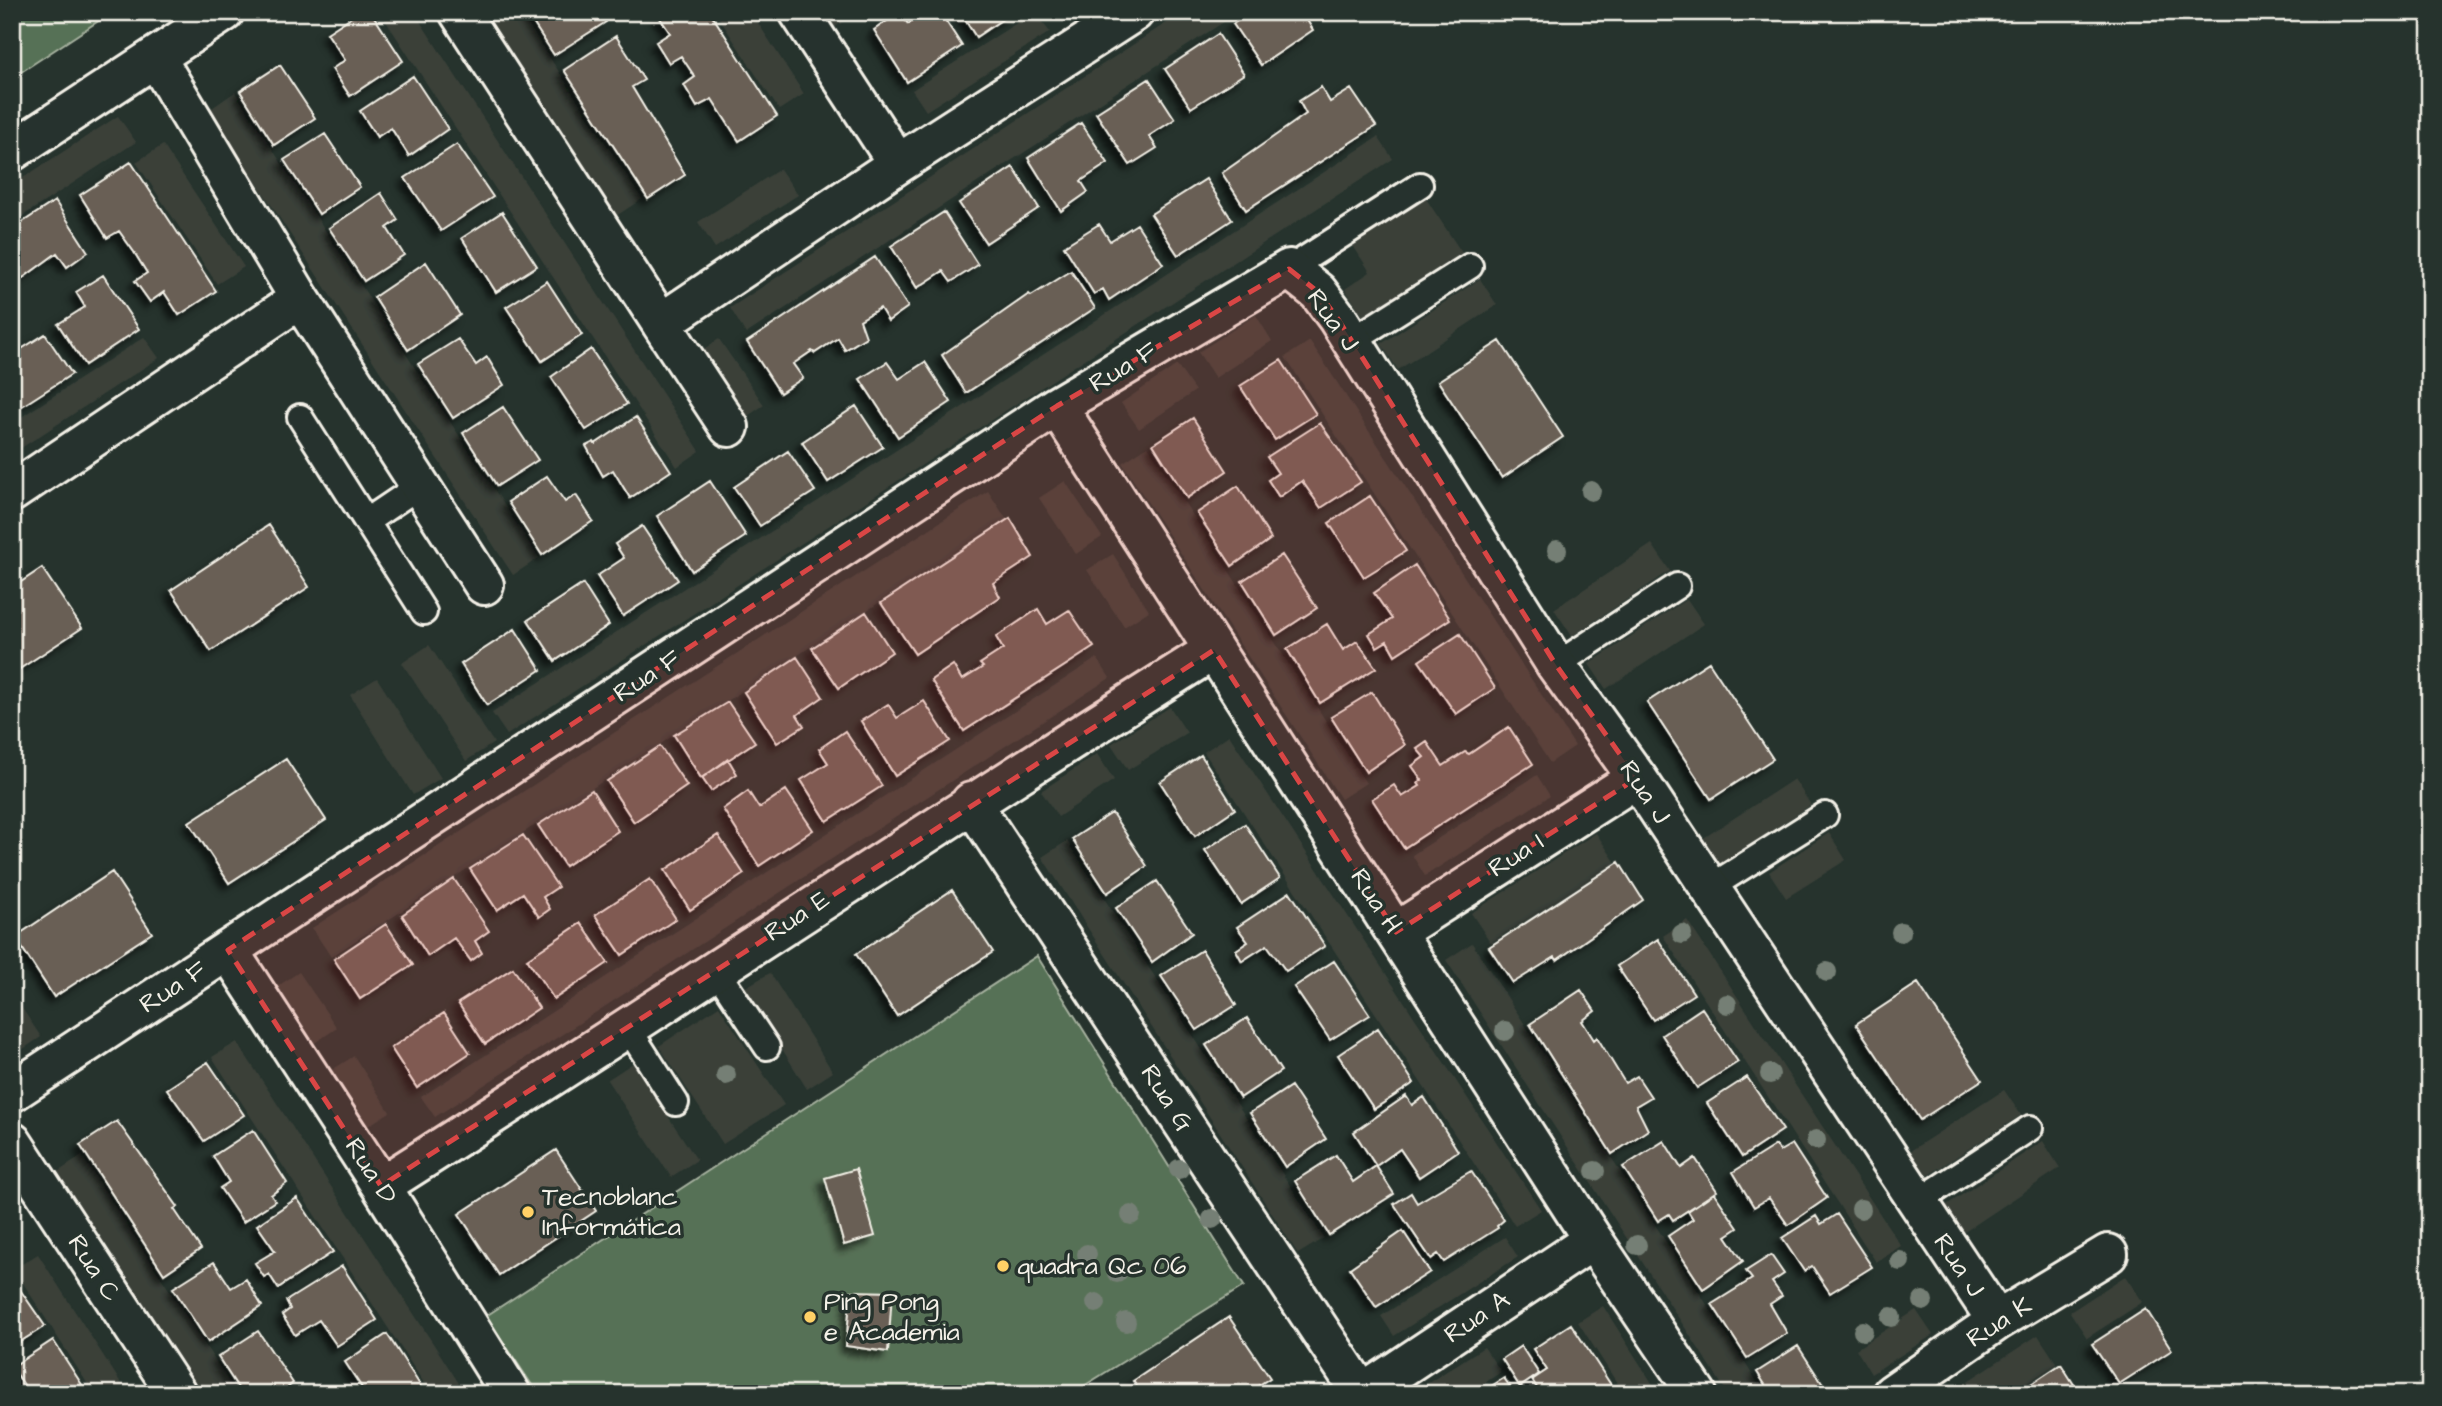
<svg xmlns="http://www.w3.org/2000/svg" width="2442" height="1406" font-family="'Architects Daughter',sans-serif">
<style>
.built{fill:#3a4039}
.green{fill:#577156;stroke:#a6b19f;stroke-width:2}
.building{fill:#695f54;stroke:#f4f1e8;stroke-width:2;filter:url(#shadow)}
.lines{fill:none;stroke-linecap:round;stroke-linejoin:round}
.service-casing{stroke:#f4f1e8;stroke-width:30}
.minor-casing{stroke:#f4f1e8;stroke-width:44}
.service{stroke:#26332d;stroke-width:24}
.minor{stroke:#26332d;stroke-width:38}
.tree{fill:#757f74}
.marked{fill:#da4645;fill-opacity:0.2;stroke:#da4645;stroke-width:5;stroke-dasharray:14 9;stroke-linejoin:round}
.poi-dot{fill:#ffd166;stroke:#26332d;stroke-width:2.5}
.labels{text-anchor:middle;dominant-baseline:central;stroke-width:7;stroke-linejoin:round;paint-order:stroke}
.street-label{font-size:26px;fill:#f4f1e8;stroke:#26332d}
.poi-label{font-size:26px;fill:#f4f1e8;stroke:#26332d;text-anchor:start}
</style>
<defs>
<filter id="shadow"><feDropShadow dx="-6" dy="6" stdDeviation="3.5" flood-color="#0009"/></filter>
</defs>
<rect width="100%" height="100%" fill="#26332d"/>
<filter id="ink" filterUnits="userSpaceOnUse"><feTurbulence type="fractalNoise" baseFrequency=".0143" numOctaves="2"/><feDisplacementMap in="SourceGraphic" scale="14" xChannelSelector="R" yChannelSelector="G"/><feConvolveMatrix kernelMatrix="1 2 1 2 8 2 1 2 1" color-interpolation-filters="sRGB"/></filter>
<g filter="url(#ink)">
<!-- built -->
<path class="built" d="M 380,12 L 414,12 L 700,451 L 677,467 Z
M 483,12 L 520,12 L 642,199 L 616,216 Z
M 715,12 L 751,12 L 804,94 L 779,110 Z
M 818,12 L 857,12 L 858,13 L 830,30 Z
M 1034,12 L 1050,32 L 926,111 L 912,90 Z
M 1183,12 L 1239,12 L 746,334 L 730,308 Z
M 235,92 L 539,558 L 513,575 L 209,110 Z
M 118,116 L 136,142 L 12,223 L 12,185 Z
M 1378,137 L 1393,159 L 507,735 L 492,713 Z
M 163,145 L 244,267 L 217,284 L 136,162 Z
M 780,169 L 798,195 L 715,248 L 698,222 Z
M 1423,194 L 1462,253 L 1363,316 L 1345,289 L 1370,272 L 1350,241 Z
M 1480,279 L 1497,305 L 1398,370 L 1381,344 Z
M 1256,315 L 1272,341 L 1215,378 L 1198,352 Z
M 144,337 L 159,358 L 12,454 L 12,423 Z
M 719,339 L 764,405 L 739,422 L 693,356 Z
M 1310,341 L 1575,746 L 1550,763 L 1285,357 Z
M 1177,365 L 1195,391 L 1139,429 L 1121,403 Z
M 1148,446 L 1366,783 L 1341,799 L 1122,463 Z
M 1065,481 L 1102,537 L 1076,554 L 1039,498 Z
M 988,491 L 1007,520 L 331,957 L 312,928 Z
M 1652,544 L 1670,571 L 1572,636 L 1554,609 Z
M 1113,554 L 1149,611 L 1124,627 L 1087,570 Z
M 1687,599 L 1704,624 L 1606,689 L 1589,664 Z
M 429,645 L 494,743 L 466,761 L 402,663 Z
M 1097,658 L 1110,678 L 435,1117 L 421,1097 Z
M 377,678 L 441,778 L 413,795 L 350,695 Z
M 1170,707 L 1187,733 L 1128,770 L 1111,744 Z
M 1229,735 L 1541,1210 L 1515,1226 L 1204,752 Z
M 1097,754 L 1114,780 L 1058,817 L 1041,791 Z
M 1537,775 L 1550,796 L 1425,876 L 1412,855 Z
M 1794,779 L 1811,805 L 1719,865 L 1702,839 Z
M 1596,833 L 1616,863 L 1491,943 L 1471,913 Z
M 1829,833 L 1846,860 L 1786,898 L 1769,872 Z
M 1067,841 L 1324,1238 L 1298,1254 L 1042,857 Z
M 1687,920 L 1901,1246 L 1876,1262 L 1663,936 Z
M 1472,943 L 1765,1394 L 1728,1394 L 1446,960 Z
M 299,972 L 337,1028 L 310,1046 L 272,990 Z
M 770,973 L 833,1072 L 807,1089 L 744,988 Z
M 12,993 L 41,1037 L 14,1055 L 12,1052 Z
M 719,1006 L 784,1105 L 723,1144 L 659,1046 Z
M 237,1042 L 466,1394 L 431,1394 L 212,1057 Z
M 354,1056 L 390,1112 L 363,1129 L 327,1073 Z
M 633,1063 L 697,1160 L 671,1177 L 607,1080 Z
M 2004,1090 L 2021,1115 L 1924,1178 L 1907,1153 Z
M 2043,1141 L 2060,1168 L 1960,1235 L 1942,1208 Z
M 82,1156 L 237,1394 L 200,1394 L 56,1173 Z
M 1505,1237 L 1518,1257 L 1394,1336 L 1381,1316 Z
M 38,1254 L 128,1394 L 94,1394 L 14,1269 Z
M 2125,1276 L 2143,1302 L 2087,1338 L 2070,1312 Z
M 1603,1306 L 1659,1394 L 1624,1394 L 1578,1322 Z
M 1916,1310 L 1933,1335 L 1871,1374 L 1856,1349 Z
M 2038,1335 L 2057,1364 L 2011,1394 L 1948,1394 Z
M 1484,1347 L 1501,1372 L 1468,1394 L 1411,1394 Z"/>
<!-- green -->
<path class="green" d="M 12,12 L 112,12 L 12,78 Z
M 1037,956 L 1244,1286 L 1071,1394 L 538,1394 L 486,1316 Z"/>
<!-- building -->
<path class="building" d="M 359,12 L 371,12 L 403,61 L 350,96 L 332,69 L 345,60 L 327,33 Z
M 526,12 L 600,12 L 606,22 L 554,55 Z
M 656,12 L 710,12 L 777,116 L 739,141 L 712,99 L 697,107 L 684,85 L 695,77 L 681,56 L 669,63 L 656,42 L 670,33 Z
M 900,12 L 908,24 L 926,12 L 940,12 L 962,46 L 907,82 L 874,30 Z
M 960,12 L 1013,12 L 976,37 Z
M 1250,12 L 1302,12 L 1313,30 L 1261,65 L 1233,24 Z
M 1218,34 L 1244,74 L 1191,108 L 1165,69 Z
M 616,36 L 644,80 L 632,87 L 685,175 L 648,199 L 564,70 Z
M 280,65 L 315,118 L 274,145 L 240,91 Z
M 413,76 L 448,129 L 409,156 L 391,128 L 377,137 L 360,111 Z
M 1149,79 L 1175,119 L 1149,136 L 1157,148 L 1130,165 L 1096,113 Z
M 1321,87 L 1330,102 L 1351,89 L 1376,126 L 1246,210 L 1222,173 L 1306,114 L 1299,101 Z
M 1081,123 L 1108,163 L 1081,181 L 1088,192 L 1061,211 L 1028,158 Z
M 325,134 L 360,187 L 319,214 L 284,160 Z
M 457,144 L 493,197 L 441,231 L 405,178 Z
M 131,162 L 216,291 L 179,315 L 164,292 L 150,302 L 135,281 L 147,273 L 134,252 L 119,231 L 107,238 L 80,195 Z
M 1013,167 L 1039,208 L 986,243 L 959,203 Z
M 1206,179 L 1232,220 L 1178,255 L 1151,214 Z
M 381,193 L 398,220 L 387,228 L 404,255 L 364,281 L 329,228 Z
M 55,201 L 88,252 L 67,267 L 57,253 L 12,286 L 12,229 Z
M 502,212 L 537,266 L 496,292 L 462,238 Z
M 944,212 L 978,265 L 951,282 L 943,271 L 917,288 L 891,246 Z
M 1099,224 L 1110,241 L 1137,224 L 1163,264 L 1109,300 L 1103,289 L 1094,294 L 1064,246 Z
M 875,257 L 908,307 L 888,321 L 880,308 L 860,320 L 866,337 L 845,350 L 838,338 L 815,353 L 812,351 L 793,364 L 803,378 L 780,393 L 747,342 Z
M 426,262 L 460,315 L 408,350 L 374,297 Z
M 1071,271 L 1095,308 L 966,393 L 942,355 L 1029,294 L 1031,296 Z
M 103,275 L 139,329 L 85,365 L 58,324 L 85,307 L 76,292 Z
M 547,281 L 582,335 L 542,361 L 506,307 Z
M 45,334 L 72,374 L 16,410 L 12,404 L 12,355 Z
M 458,339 L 476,365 L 487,357 L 504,385 L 453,418 L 418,364 Z
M 1500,341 L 1563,437 L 1502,478 L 1438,381 Z
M 591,349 L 627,404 L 586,430 L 551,377 Z
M 1281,360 L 1316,414 L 1275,440 L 1240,386 Z
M 887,362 L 899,379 L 925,362 L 951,402 L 898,437 L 860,379 Z
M 856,406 L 883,447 L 828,482 L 802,442 Z
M 503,407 L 538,460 L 497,486 L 463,433 Z
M 636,417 L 671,471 L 630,498 L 613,470 L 603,476 L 586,446 L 594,442 L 595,444 Z
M 1193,418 L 1227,471 L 1187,498 L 1153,444 Z
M 1320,423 L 1361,482 L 1321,508 L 1302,481 L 1279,497 L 1268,480 L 1278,473 L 1267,457 Z
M 788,451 L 815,491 L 760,526 L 734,487 Z
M 547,476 L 565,502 L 576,495 L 593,521 L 542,555 L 508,502 Z
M 710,481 L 746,536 L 692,571 L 657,516 Z
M 1238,486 L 1271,539 L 1232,566 L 1197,513 Z
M 1370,496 L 1406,551 L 1364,577 L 1329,523 Z
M 1010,518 L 1033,557 L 993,583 L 1000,597 L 915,654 L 881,603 Z
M 269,525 L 309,587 L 211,651 L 171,590 Z
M 642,526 L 678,580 L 623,616 L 597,576 L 624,558 L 615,544 Z
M 1282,555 L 1317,608 L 1276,635 L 1242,581 Z
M 1415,565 L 1450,619 L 1395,655 L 1387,641 L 1377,647 L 1369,634 L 1392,619 L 1374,593 Z
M 42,568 L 82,628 L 12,674 L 12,588 Z
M 583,584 L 609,625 L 555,661 L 528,620 Z
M 1038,609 L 1047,624 L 1069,610 L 1094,647 L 964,731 L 931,680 L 953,665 L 962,680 L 983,667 L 980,664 L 1003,649 L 996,637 Z
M 866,612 L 892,652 L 839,688 L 812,648 Z
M 1327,624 L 1343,650 L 1357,641 L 1376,668 L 1320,703 L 1287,649 Z
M 515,629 L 541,670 L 487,705 L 461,664 Z
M 1460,634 L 1495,688 L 1456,714 L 1419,661 Z
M 797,657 L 823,697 L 797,715 L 804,726 L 777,743 L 744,692 Z
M 1709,662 L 1773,759 L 1711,799 L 1647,702 Z
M 1372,692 L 1405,745 L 1366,772 L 1331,717 Z
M 924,701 L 950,741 L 895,776 L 861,721 L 888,704 L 897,718 Z
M 728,702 L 755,742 L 701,778 L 674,735 Z
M 1509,727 L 1533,764 L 1404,848 L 1372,799 L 1394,785 L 1402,797 L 1420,786 L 1418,783 L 1422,780 L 1412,766 L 1424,757 L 1417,749 L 1427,742 L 1443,766 L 1465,752 L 1469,754 Z
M 845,731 L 882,786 L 827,821 L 801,780 L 828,763 L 819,749 Z
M 660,746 L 687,786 L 634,822 L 607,781 Z
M 1201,755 L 1235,809 L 1195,836 L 1160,782 Z
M 286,759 L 326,820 L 229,883 L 189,822 Z
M 728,759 L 737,774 L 711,791 L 702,778 Z
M 592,790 L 618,831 L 565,866 L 538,825 Z
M 786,790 L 813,830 L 759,866 L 723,809 L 748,791 L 759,808 Z
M 1112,813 L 1147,866 L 1107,893 L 1072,839 Z
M 1245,824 L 1280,878 L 1241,904 L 1205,850 Z
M 523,835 L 558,887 L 543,897 L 550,909 L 539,917 L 523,893 L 497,910 L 470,869 Z
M 718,835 L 744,874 L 690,910 L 665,870 Z
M 1619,862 L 1643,900 L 1557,960 L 1555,957 L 1513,983 L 1489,947 Z
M 112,872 L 152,933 L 54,997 L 15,937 Z
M 454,879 L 489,931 L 475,941 L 482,953 L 471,961 L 454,938 L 428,956 L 402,915 Z
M 650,879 L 676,919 L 622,955 L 595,915 Z
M 1157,881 L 1192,933 L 1152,962 L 1116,908 Z
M 952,890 L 993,952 L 897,1016 L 856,954 Z
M 1290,892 L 1325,946 L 1286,971 L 1267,945 L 1242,961 L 1236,950 L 1248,942 L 1237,927 Z
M 581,923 L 608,963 L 554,999 L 527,959 Z
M 386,924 L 413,965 L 360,999 L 334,959 Z
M 1658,939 L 1694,994 L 1653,1020 L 1617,966 Z
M 1202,950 L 1236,1005 L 1197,1030 L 1161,976 Z
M 1334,961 L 1370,1015 L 1330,1040 L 1294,987 Z
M 513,968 L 539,1008 L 485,1044 L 458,1003 Z
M 1918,983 L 1982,1080 L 1920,1120 L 1856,1024 Z
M 1581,990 L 1595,1011 L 1582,1021 L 1594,1040 L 1597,1037 L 1625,1083 L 1637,1076 L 1651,1097 L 1636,1106 L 1648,1130 L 1612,1154 L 1530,1024 Z
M 1702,1008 L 1738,1062 L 1697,1088 L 1662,1035 Z
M 444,1013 L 470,1053 L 417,1088 L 391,1048 Z
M 1247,1018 L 1281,1071 L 1240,1098 L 1206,1045 Z
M 1378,1028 L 1414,1083 L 1374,1109 L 1338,1055 Z
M 208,1062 L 244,1115 L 204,1141 L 167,1089 Z
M 1747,1077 L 1783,1130 L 1742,1157 L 1707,1103 Z
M 1291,1086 L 1326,1139 L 1285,1167 L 1250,1113 Z
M 1406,1096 L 1412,1105 L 1424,1097 L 1458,1151 L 1419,1177 L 1400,1149 L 1376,1166 L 1354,1132 Z
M 117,1121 L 178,1207 L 174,1209 L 201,1249 L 164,1274 L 80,1145 Z
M 253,1130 L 287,1183 L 271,1195 L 275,1201 L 243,1222 L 220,1188 L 229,1182 L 213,1156 Z
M 1664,1141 L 1681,1168 L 1695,1158 L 1717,1191 L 1673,1220 L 1669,1214 L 1658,1221 L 1623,1167 Z
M 1792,1144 L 1827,1198 L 1788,1225 L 1769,1198 L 1754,1207 L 1733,1172 L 1776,1145 L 1780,1151 Z
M 556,1150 L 596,1211 L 499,1275 L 459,1214 Z
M 1336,1155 L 1353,1182 L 1376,1166 L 1394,1194 L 1329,1235 L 1295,1181 Z
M 856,1169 L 875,1236 L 844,1245 L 825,1178 Z
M 1471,1171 L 1504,1220 L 1497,1226 L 1498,1228 L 1444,1262 L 1438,1254 L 1431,1259 L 1394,1204 L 1411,1193 L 1417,1203 Z
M 1714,1193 L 1738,1228 L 1726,1236 L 1743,1261 L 1703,1289 L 1668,1236 L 1693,1219 L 1688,1211 Z
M 297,1198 L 333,1252 L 278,1288 L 269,1274 L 264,1277 L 255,1263 L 275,1251 L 257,1225 Z
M 1837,1214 L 1872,1267 L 1830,1293 L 1812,1266 L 1804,1271 L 1782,1238 L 1816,1216 L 1821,1224 Z
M 1403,1231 L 1430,1272 L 1376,1307 L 1350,1268 Z
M 1771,1255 L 1784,1274 L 1772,1282 L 1782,1296 L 1770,1304 L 1787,1333 L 1747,1358 L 1712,1304 L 1752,1279 L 1746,1271 Z
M 214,1262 L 231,1288 L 246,1279 L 262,1306 L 208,1342 L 173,1288 Z
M 342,1266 L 377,1320 L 337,1346 L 319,1320 L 295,1335 L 282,1315 L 290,1309 L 286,1301 Z
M 12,1278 L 45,1326 L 12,1347 Z
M 851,1291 L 892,1292 L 888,1352 L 846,1346 Z
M 2146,1309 L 2172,1350 L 2119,1384 L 2092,1344 Z
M 1229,1317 L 1270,1378 L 1245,1394 L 1142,1394 L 1133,1381 Z
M 1571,1324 L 1617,1394 L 1541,1394 L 1532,1380 L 1547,1370 L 1533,1349 Z
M 258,1331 L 293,1383 L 280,1394 L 242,1394 L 218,1357 Z
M 387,1334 L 422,1388 L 414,1394 L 366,1394 L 345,1362 Z
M 53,1340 L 88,1394 L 30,1394 L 12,1367 Z
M 1521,1346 L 1539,1374 L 1520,1387 L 1502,1359 Z
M 1798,1346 L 1829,1394 L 1771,1394 L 1757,1372 Z
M 2061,1364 L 2080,1394 L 2016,1394 Z
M 1504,1378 L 1515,1394 L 1479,1394 Z"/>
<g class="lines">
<defs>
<path id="service" d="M 1289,269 L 1420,185
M 1351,341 L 1470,266
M 300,417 L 424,612
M 367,521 L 419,486
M 1556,665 L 1677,586
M 1709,888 L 1825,815
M 716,970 L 767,1047
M 628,1028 L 676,1103
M 1916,1203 L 2030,1128"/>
<path id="minor" d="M 459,12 L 661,323 L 898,164 L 1134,12
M 799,12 L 898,164
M 156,58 L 300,299 L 484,585
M 12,151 L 224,12
M 661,323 L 729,427
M 1057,406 L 1593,1240 L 1697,1394
M 12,492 L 300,299
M 971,802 L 1362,1394
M 1396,932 L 1637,778
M 228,950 L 381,1186 L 511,1394
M 12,1092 L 1057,406 L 1289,269 L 1318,292 L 1338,319 L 1556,665 L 1637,778 L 1997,1321
M 12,1142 L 177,1394
M 381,1186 C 660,1009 934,825 1214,650
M 1362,1394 L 1593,1240
M 1892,1394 L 1997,1321 L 2108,1254"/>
</defs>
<!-- service casing -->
<use href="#service" class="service-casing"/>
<!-- minor casing -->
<use href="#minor" class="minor-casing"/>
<!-- service -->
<use href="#service" class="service"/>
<!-- minor -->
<use href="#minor" class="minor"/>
</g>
<!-- trees -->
<g class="tree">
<circle cx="1591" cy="491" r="10"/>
<circle cx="1557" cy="550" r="10"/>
<circle cx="1901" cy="932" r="10"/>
<circle cx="1682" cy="934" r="10"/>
<circle cx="1827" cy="972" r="10"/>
<circle cx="1727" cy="1004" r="10"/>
<circle cx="1505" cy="1031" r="10"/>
<circle cx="1770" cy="1074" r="10"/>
<circle cx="726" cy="1075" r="10"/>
<circle cx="1816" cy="1140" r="10"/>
<circle cx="1179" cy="1169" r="10"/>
<circle cx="1595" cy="1171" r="10"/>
<circle cx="1861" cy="1209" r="10"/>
<circle cx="1131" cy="1215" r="10"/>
<circle cx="1212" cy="1219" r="10"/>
<circle cx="1637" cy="1245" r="10"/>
<circle cx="1087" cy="1254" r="10"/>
<circle cx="1900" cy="1261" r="10"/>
<circle cx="1117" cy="1273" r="10"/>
<circle cx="1923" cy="1301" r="10"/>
<circle cx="1096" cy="1303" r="10"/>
<circle cx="1891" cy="1317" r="10"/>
<circle cx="1126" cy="1322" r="10"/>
<circle cx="1863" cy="1331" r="10"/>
</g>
</g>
<!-- marked area -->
<path class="marked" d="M 1289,269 L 1318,292 L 1338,319 L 1556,665 L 1637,778 L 1396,932 L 1214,650 L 381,1186 L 228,950 L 1057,406 Z"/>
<!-- markers -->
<g class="poi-dot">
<circle cx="528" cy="1212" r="7"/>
<circle cx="1003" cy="1266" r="7"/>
<circle cx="810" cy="1317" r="7"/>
</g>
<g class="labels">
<!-- street labels -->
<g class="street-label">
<text transform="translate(1333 320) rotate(54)">Rua J</text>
<text transform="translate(1123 367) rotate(-31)">Rua F</text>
<text transform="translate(647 676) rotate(-33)">Rua F</text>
<text transform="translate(1645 792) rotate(56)">Rua J</text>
<text transform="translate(1516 855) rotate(-33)">Rua I</text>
<text transform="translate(1376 901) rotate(57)">Rua H</text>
<text transform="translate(797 916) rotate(-33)">Rua E</text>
<text transform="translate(173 987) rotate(-33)">Rua F</text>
<text transform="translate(1167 1098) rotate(57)">Rua G</text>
<text transform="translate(371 1171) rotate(57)">Rua D</text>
<text transform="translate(1959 1265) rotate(56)">Rua J</text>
<text transform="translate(94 1268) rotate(57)">Rua C</text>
<text transform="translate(1477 1317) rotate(-34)">Rua A</text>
<text transform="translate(1999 1322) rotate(-33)">Rua K</text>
</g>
<!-- poi labels -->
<g class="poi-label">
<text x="542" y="1197">Tecnoblanc<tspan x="542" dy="30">Informática</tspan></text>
<text x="1017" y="1266">quadra Qc 06</text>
<text x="824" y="1302">Ping Pong<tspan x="824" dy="30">e Academia</tspan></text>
</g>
</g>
<!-- margin -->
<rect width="2442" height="1406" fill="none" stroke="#26332d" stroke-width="42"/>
<rect x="21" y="21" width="2400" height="1364" fill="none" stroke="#f4f1e8" stroke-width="2.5" filter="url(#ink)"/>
</svg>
